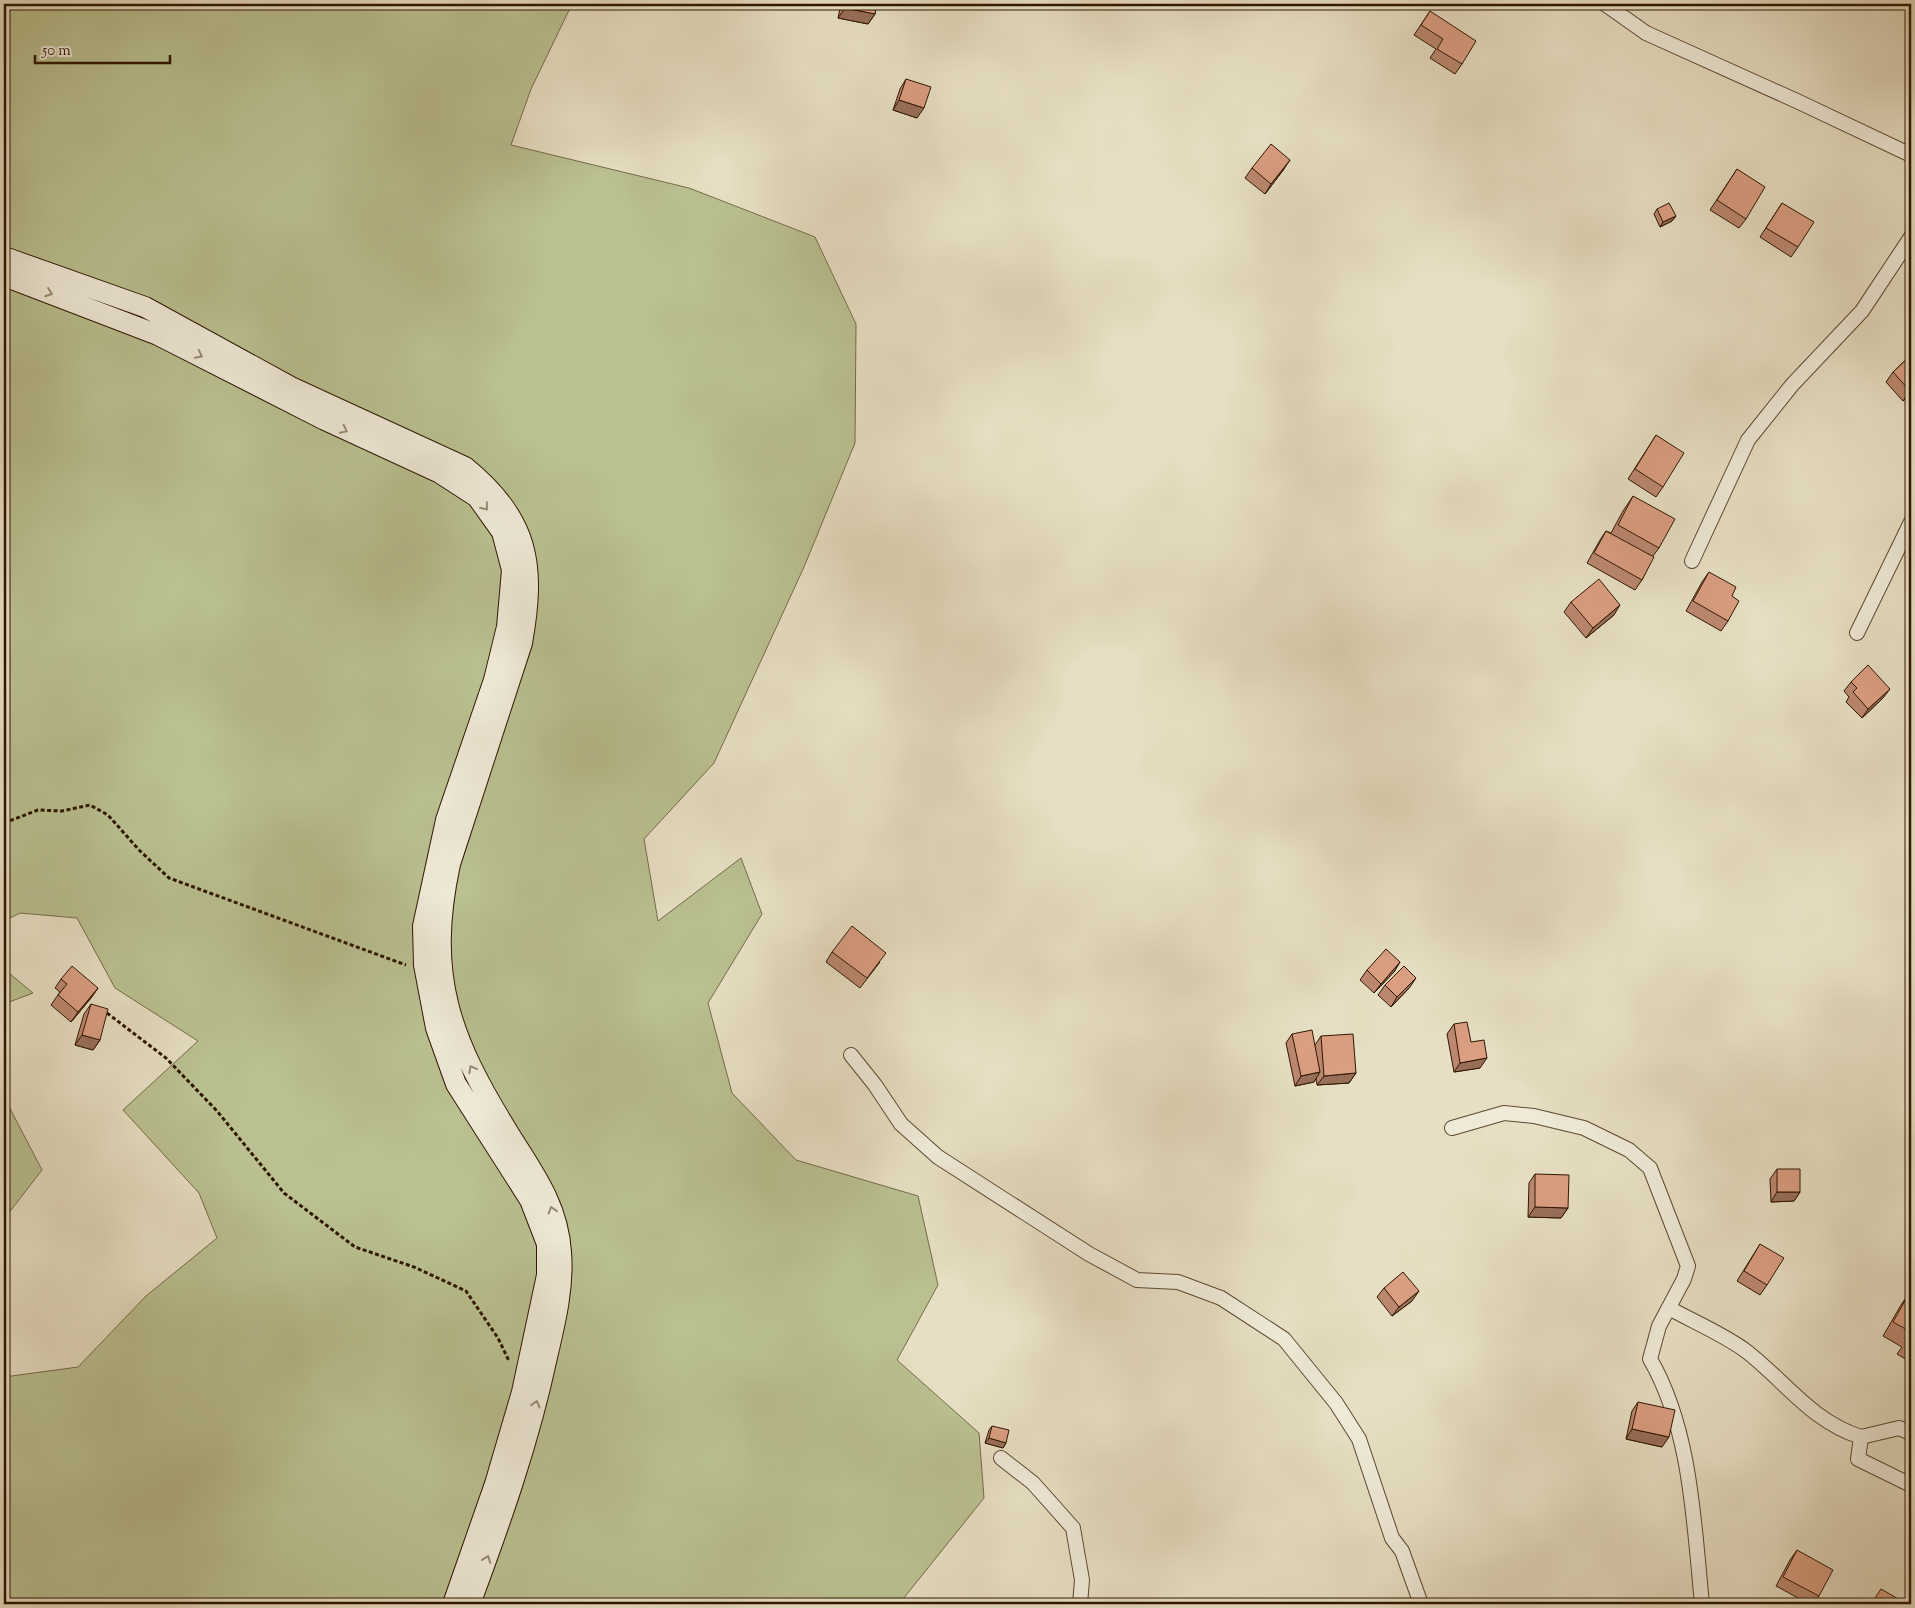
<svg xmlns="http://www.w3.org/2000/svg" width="1915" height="1608" font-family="'Sorts Mill Goudy',serif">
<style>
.green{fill:#bac090;stroke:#746b48}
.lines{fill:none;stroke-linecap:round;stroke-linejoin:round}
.street-casing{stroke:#5c4831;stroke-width:16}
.secondary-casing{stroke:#2e1600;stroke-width:22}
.path{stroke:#2e1600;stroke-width:3;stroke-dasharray:4 2.5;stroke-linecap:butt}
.street{stroke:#efead8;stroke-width:14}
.secondary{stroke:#efead8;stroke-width:20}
.wall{fill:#bb886f;stroke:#2e1600}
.shaded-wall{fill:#996f5a;stroke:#2e1600}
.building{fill:#da9e81;stroke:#2e1600}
.oneway{stroke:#988b77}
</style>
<rect width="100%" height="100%" fill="#e7dfc3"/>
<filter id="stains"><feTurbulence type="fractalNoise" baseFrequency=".004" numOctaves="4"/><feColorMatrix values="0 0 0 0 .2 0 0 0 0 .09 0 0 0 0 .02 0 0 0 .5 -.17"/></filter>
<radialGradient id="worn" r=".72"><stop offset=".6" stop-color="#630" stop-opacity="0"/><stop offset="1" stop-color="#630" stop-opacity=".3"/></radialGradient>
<!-- green -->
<path class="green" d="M 4,4 L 572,4 L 531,89 L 511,145 L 689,188 L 815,237 L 856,324 L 855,443 L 804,567 L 714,763 L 644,839 L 658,921 L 741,858 L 762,914 L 708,1003 L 732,1093 L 796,1160 L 918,1196 L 938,1285 L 897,1360 L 979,1433 L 984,1498 L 899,1604 L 4,1604 L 4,1377 L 78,1367 L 146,1296 L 217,1238 L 199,1193 L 123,1110 L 198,1041 L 115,988 L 77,918 L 20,913 L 4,921 Z
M 4,969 L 33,993 L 4,1004 Z
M 4,1097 L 42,1170 L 4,1219 Z"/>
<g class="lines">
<defs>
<path id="street" d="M 1605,4 L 1646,33 L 1799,102 L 1911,155
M 1692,561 L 1748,440 L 1792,385 L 1862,311 L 1911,237
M 1857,633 L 1911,522
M 851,1055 L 875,1085 L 901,1124 L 938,1157 L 1089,1254 L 1137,1280 L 1178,1282 L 1221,1298 L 1284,1339 L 1336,1403 L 1359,1439 L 1392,1538 L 1402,1551 L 1421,1604
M 1452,1128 L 1504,1113 L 1534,1116 L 1584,1128 L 1629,1150 L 1650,1168 L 1688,1266 L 1684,1279 L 1659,1326 L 1650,1359 C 1691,1429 1694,1524 1702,1604
M 1669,1308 C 1692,1321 1725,1335 1746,1351 C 1785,1381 1811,1421 1861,1437
M 1911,1433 L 1899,1428 L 1861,1437 L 1858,1459 L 1911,1485
M 1001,1458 L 1033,1483 L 1073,1528 L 1082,1580 L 1080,1604"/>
<path id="secondary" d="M 4,257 L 145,307 L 291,387 L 465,467 C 529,519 536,565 522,643 L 450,864 C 426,976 450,1038 508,1132 C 532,1171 558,1204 561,1252 C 564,1287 555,1323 547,1357 C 529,1442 500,1523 470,1604
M 4,276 L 158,335 L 325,420 L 440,473 L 477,497 L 502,532 L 512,570 L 507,627 L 494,680 L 446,820 L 423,926 L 424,965 L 436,1028 L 456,1084 L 530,1200 L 547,1244 L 547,1275 L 522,1392 L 495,1484 L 453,1604"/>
</defs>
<!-- street casing -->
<use href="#street" class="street-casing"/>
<!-- secondary casing -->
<use href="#secondary" class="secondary-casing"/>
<!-- path -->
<path class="path" d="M 4,823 L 38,810 L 62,811 L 90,805 L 108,815 L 139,850 L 169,878 L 406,965
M 107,1013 L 166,1058 L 217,1111 L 284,1193 L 355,1247 L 414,1267 L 466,1291 L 498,1338 L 509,1361"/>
<!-- street -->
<use href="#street" class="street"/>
<!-- secondary -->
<use href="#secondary" class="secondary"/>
</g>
<!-- wall -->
<path class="wall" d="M 841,4 L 877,4 L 875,14 L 868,24 L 838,18 Z
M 1430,11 L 1462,64 L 1455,74 L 1430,58 L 1436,49 L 1414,35 Z
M 1911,19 L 1911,47 L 1906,46 Z
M 906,79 L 917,118 L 893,110 L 900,89 Z
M 1252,168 L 1284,169 L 1265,194 L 1245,178 Z
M 1737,169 L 1746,219 L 1739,228 L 1710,210 Z
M 1782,203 L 1798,247 L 1791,257 L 1760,237 Z
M 1657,209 L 1676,216 L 1672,221 L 1660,227 L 1654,214 Z
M 1911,355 L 1911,394 L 1903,401 L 1886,382 L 1893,372 Z
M 1656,435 L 1663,487 L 1656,497 L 1628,479 Z
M 1633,496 L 1659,548 L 1653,556 L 1642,580 L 1635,590 L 1587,563 L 1600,540 L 1606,531 L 1611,533 L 1623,511 Z
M 1709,572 L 1728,621 L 1721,631 L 1686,611 L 1702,582 Z
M 1571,602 L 1614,615 L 1586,638 L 1564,612 Z
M 1851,682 L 1883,698 L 1862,718 L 1846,702 L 1849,697 L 1844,691 Z
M 832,952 L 880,962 L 860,988 L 826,962 Z
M 1400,962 L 1394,972 L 1374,993 L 1360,980 L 1367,970 Z
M 61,979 L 98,988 L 91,998 L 71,1022 L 51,1005 L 60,992 L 55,988 Z
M 1385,985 L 1410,987 L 1391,1007 L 1378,995 Z
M 91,1004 L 100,1040 L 93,1050 L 75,1045 L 84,1014 Z
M 1454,1024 L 1471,1042 L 1480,1068 L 1454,1072 L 1447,1034 Z
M 1292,1034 L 1315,1045 L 1321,1036 L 1356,1073 L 1349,1083 L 1317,1085 L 1316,1078 L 1314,1082 L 1295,1086 L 1286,1043 Z
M 1777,1169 L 1800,1192 L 1794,1201 L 1771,1202 L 1770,1179 Z
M 1535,1174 L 1568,1208 L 1561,1218 L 1528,1217 L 1529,1183 Z
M 1760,1244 L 1767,1285 L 1760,1295 L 1737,1281 Z
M 1384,1288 L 1412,1301 L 1392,1316 L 1377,1297 Z
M 1911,1290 L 1911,1357 L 1909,1361 L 1897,1354 L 1902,1347 L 1883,1336 L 1901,1305 Z
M 1638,1402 L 1662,1447 L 1626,1439 L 1632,1411 Z
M 992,1426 L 1006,1443 L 1003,1448 L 985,1443 L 989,1430 Z
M 1797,1550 L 1819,1596 L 1814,1604 L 1809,1604 L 1776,1586 L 1790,1560 Z"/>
<!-- shaded-wall -->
<path class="shaded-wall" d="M 845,8 L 875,14 L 868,24 L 838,18 Z
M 1911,39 L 1911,47 L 1906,46 Z
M 899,100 L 924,108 L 917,118 L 893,110 Z
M 1290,160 L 1284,169 L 1265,194 L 1271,184 Z
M 1676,216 L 1672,221 L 1660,227 L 1663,222 Z
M 1911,390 L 1911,394 L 1903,401 L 1910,391 Z
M 1620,605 L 1614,615 L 1586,638 L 1593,628 Z
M 1890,689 L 1883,698 L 1862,718 L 1868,709 Z
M 1400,962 L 1394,972 L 1374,993 L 1381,984 Z
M 1416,978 L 1410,987 L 1391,1007 L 1397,997 Z
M 98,988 L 91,998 L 71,1022 L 78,1012 Z
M 82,1035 L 100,1040 L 93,1050 L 75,1045 Z
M 1487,1058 L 1480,1068 L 1454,1072 L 1460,1063 Z
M 1320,1072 L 1314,1082 L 1295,1086 L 1301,1076 Z
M 1356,1073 L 1349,1083 L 1317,1085 L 1324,1076 Z
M 1777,1192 L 1800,1192 L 1794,1201 L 1771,1202 Z
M 1535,1207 L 1568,1208 L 1561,1218 L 1528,1217 Z
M 1419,1291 L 1412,1301 L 1392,1316 L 1399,1307 Z
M 1632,1429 L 1669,1437 L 1662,1447 L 1626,1439 Z
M 989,1438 L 1006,1443 L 1003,1448 L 985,1443 Z"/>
<!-- building -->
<path class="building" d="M 845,4 L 877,4 L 875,14 L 845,8 Z
M 1430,11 L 1476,41 L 1462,64 L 1437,49 L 1443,39 L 1421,25 Z
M 906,79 L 931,87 L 924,108 L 899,100 Z
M 1271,144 L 1290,160 L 1271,184 L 1252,168 Z
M 1737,169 L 1765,187 L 1746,219 L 1717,200 Z
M 1669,203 L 1676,216 L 1663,222 L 1657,209 Z
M 1782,203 L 1814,222 L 1798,247 L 1766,228 Z
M 1911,355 L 1911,390 L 1910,391 L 1893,372 Z
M 1656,435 L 1684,453 L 1663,487 L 1635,469 Z
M 1633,496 L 1675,519 L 1659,548 L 1618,525 Z
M 1606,531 L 1654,557 L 1642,580 L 1594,553 Z
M 1709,572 L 1736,587 L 1732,596 L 1739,601 L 1728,621 L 1693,601 Z
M 1599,579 L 1620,605 L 1593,628 L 1571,602 Z
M 1868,665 L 1890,689 L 1868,709 L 1853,692 L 1857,688 L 1851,682 Z
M 852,926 L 886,953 L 867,978 L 832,952 Z
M 1386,949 L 1400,962 L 1381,984 L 1367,970 Z
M 72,966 L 98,988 L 78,1012 L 58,995 L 67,984 L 61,979 Z
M 1404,966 L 1416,978 L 1397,997 L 1385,985 Z
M 91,1004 L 108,1009 L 100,1040 L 82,1035 Z
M 1467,1022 L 1471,1042 L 1484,1040 L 1487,1058 L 1460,1063 L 1454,1024 Z
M 1312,1030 L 1320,1072 L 1301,1076 L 1292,1034 Z
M 1353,1034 L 1356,1073 L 1324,1076 L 1321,1036 Z
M 1777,1169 L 1800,1169 L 1800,1192 L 1777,1192 Z
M 1535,1174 L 1569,1175 L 1568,1208 L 1535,1207 Z
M 1760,1244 L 1784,1258 L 1767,1285 L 1744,1271 Z
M 1403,1272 L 1419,1291 L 1399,1307 L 1384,1288 Z
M 1911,1290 L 1911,1332 L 1893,1322 Z
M 1911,1333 L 1911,1342 L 1907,1340 Z
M 1638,1402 L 1675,1410 L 1669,1437 L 1632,1429 Z
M 992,1426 L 1009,1430 L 1006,1443 L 989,1438 Z
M 1797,1550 L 1833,1570 L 1819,1596 L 1783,1577 Z
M 1881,1589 L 1907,1604 L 1871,1604 Z"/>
<!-- one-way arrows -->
<defs><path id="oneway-chevron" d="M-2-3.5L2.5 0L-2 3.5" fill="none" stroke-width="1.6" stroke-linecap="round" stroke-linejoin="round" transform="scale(1.25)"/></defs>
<g class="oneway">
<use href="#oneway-chevron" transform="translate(49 293) rotate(20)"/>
<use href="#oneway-chevron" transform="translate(199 355) rotate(28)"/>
<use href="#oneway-chevron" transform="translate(344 430) rotate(26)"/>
<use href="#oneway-chevron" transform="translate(485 507) rotate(51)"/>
<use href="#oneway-chevron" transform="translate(472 1069) rotate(-118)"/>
<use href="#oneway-chevron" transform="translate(552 1210) rotate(-107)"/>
<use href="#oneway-chevron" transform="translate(536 1404) rotate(-75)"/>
<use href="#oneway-chevron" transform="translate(487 1559) rotate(-70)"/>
</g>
<!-- margin -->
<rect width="1915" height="1608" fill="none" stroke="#e7dfc3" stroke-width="20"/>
<rect x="5" y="5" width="1905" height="1598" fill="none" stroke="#2e1600" stroke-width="2.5"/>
<rect x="10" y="10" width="1895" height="1588" fill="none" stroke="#2e1600"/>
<!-- scale -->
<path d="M35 55v8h135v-8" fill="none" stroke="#2e1600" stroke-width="2.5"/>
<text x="42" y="55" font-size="15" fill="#2e1600" stroke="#efead8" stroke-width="4" paint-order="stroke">50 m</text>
<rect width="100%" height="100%" filter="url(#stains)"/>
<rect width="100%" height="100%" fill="url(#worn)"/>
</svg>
